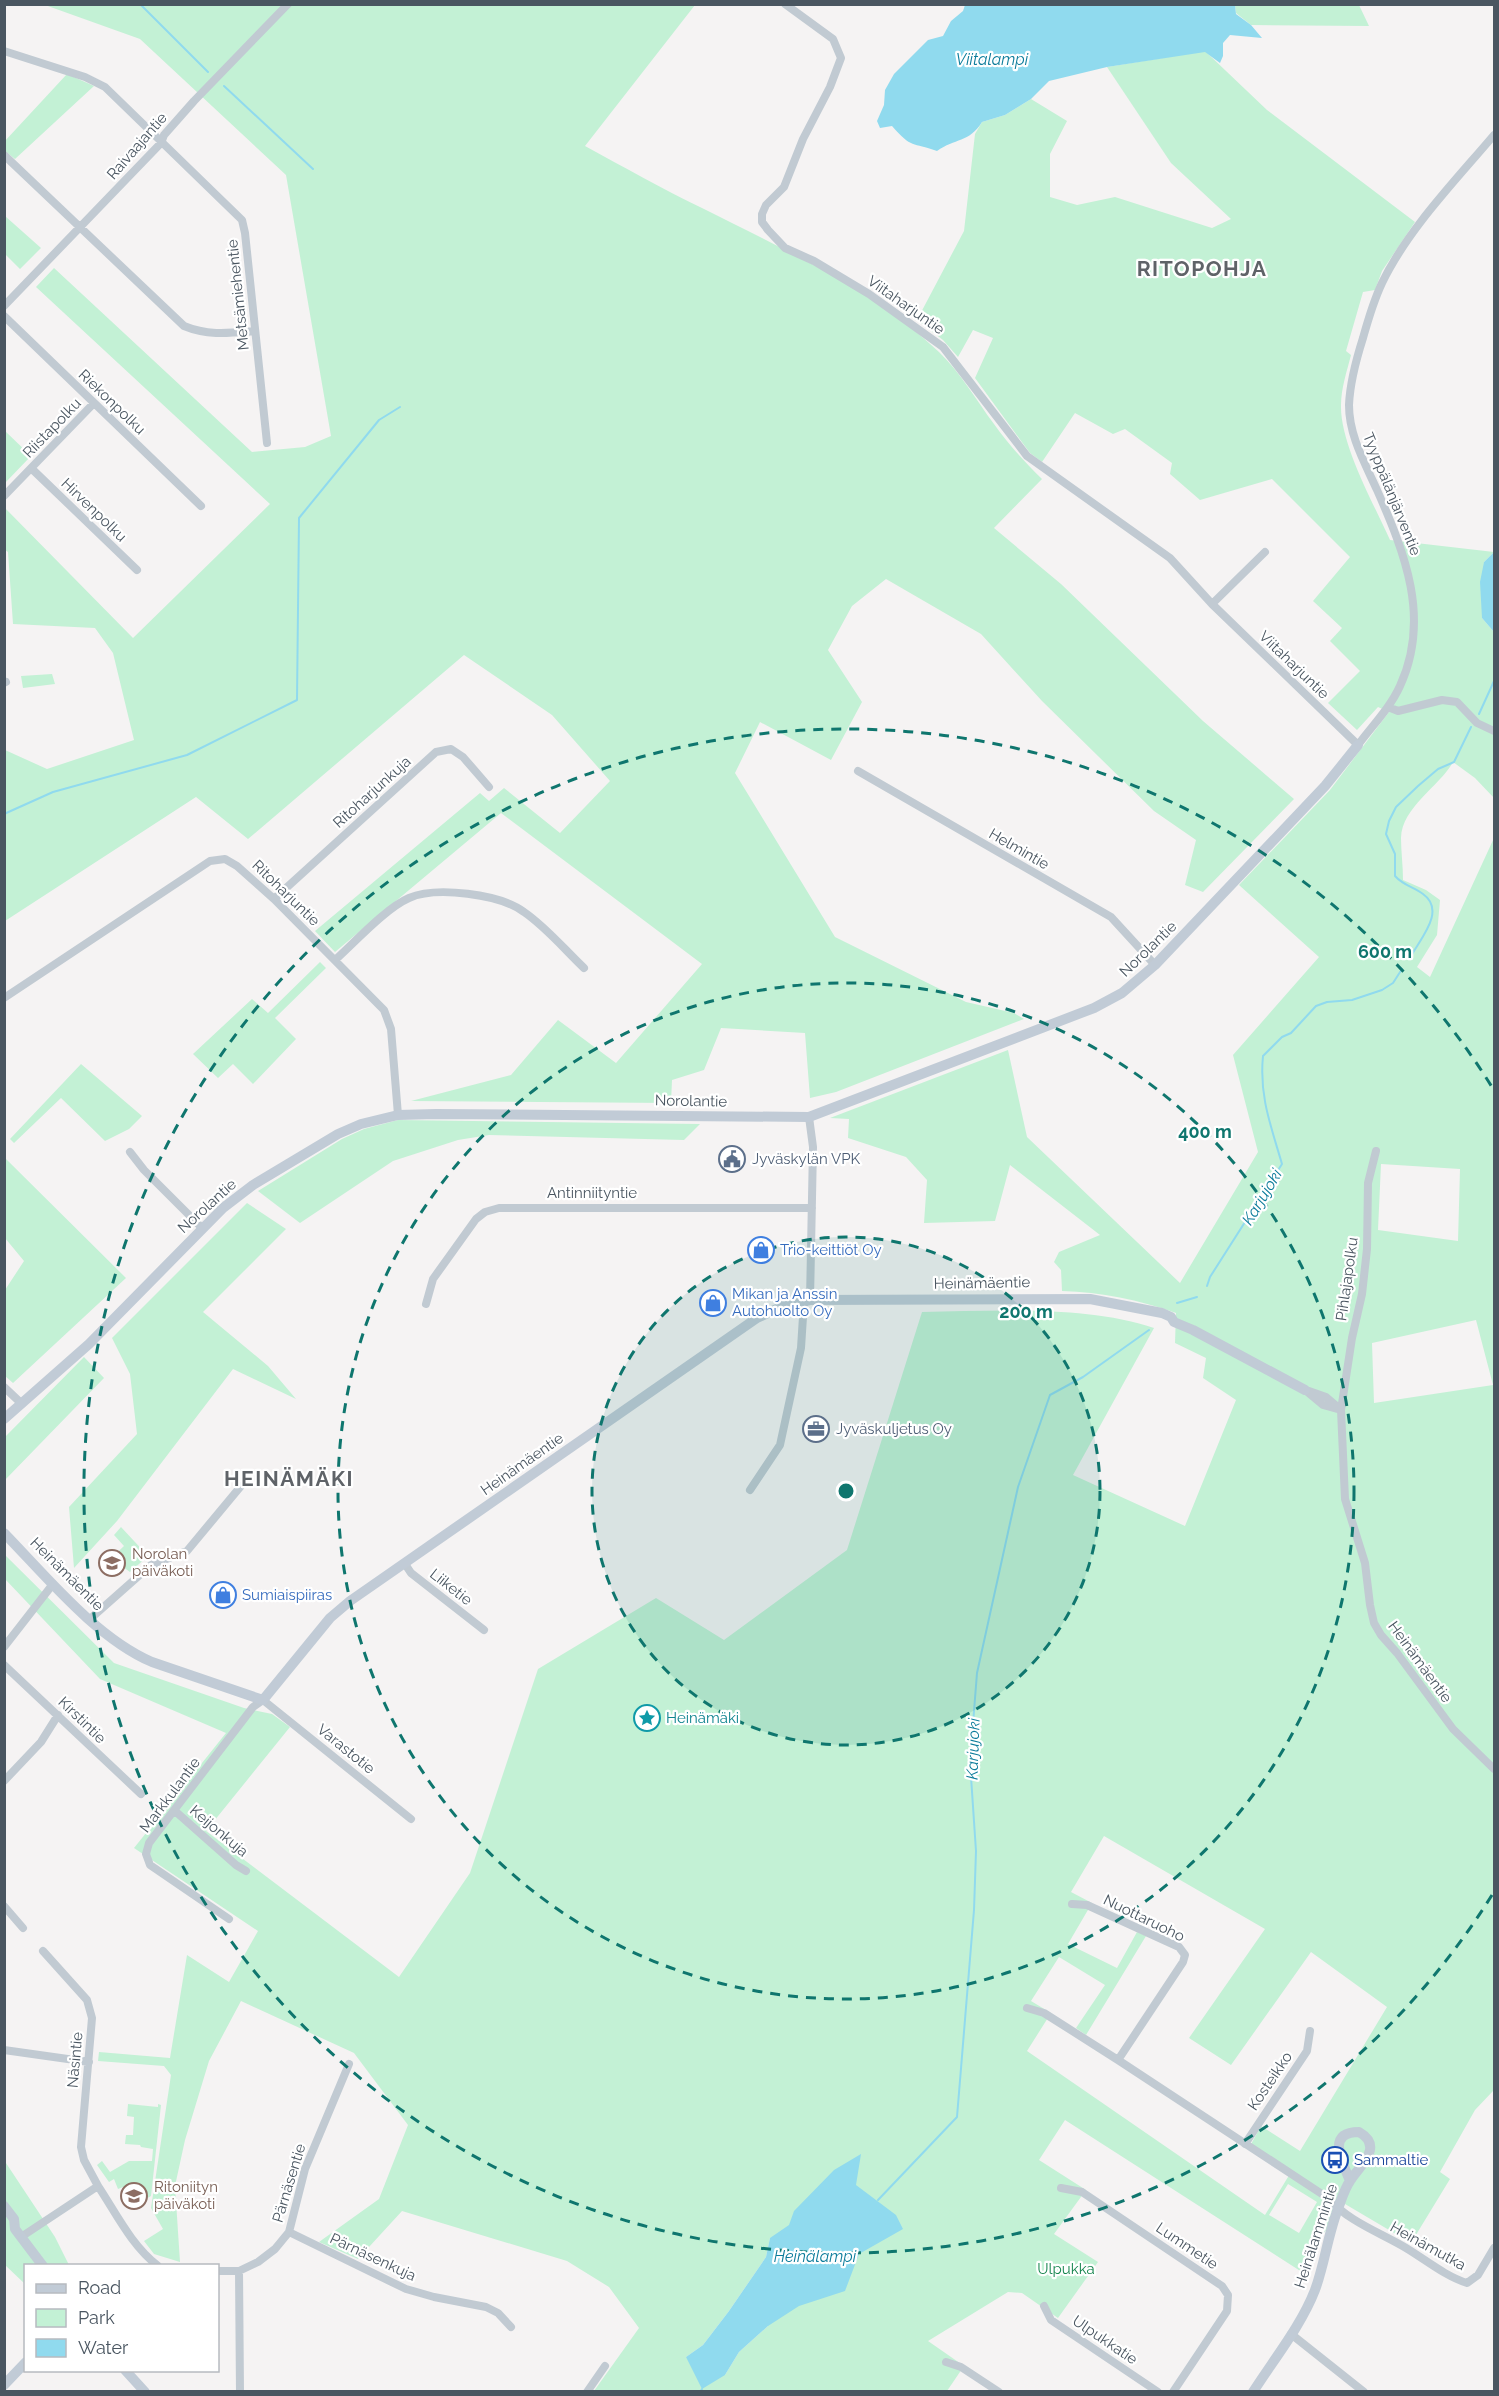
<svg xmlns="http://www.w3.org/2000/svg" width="1499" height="2396" font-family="Raleway,sans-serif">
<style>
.green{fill:#c3f1d5;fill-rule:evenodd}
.water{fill:#90daee}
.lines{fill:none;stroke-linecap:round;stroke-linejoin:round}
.stream{stroke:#90daee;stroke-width:2}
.street{stroke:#c1cad2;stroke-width:8}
.secondary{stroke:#c1cbd6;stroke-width:10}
.ring{fill:none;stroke:#0f766e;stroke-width:3;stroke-dasharray:10 8}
.labels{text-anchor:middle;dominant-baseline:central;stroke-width:4.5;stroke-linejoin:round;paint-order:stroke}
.street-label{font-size:15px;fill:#4a5661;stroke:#fff}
.service-label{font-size:15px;fill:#4e5e75;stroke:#fff;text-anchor:start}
.shop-label{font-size:15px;fill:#366cbe;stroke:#fff;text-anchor:start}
.education-label{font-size:15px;fill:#785e54;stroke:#fff;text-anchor:start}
.culture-label{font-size:15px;fill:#0d838f;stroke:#fff;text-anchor:start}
.transit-label{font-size:15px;fill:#164399;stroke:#fff;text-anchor:start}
.park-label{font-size:15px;fill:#17864f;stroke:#fff}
.water-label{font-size:16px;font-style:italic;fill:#0c7c9b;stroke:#fff}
.district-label{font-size:21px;font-weight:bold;letter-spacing:1.5px;fill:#5f6368;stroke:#fff}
.centre{fill:#0f766e;stroke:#fff;stroke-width:3}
.ring-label{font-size:18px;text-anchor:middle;font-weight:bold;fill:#0f766e;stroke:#fff;stroke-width:4.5;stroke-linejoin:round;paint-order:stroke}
</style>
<rect width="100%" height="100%" fill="#f5f3f3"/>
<!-- green -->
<path class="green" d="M 45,5 L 695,5 L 585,146 C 624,167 662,189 702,208 C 780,247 875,291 939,352 C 961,373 976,400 994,424 C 1008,444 1025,462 1042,479 L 994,528 L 1061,584 L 1203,721 L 1294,799 L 1203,892 L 1185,885 L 1196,840 L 1154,811 L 1042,701 L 981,634 L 886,579 L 852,606 L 828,650 L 862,702 L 831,760 L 760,722 L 735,773 L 835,937 L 966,1002 L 1014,1013 L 1024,1019 L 836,1092 L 810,1098 L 805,1033 L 721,1028 L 704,1070 L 672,1080 L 671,1103 L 411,1101 L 511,1075 L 558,1020 L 616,1063 L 702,964 L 501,813 L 335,952 L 315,931 L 480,793 L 489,801 L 504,788 L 560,833 L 610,781 L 552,715 L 464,655 L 248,839 L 196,797 L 5,921 L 5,750 L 47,769 L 134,740 L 113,653 L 95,628 L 13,624 L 8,552 L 5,550 L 4,507 L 133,638 L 270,504 L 36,287 L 54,268 L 252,452 L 305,447 L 331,436 L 286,175 L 140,39 Z
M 1235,5 L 1359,5 L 1369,26 L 1251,25 L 1236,13 Z
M 1205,51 L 1267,110 L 1415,222 L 1382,271 L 1375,290 L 1363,292 L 1346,351 L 1351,355 C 1347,371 1341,388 1341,405 C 1340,444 1374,504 1390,540 L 1494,552 L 1484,562 L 1482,618 L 1494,632 L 1494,798 L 1475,778 L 1453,762 C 1439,787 1402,807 1401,838 C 1401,851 1403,866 1403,880 L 1426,890 L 1440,900 L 1437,935 L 1417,967 L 1430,977 L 1494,838 L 1494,2092 L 1493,2091 L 1475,2110 L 1440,2172 L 1450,2179 L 1411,2243 L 1345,2204 L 1313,2248 L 1305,2274 L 1065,2120 L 1039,2160 L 1086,2190 L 1054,2234 L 1098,2262 L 1058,2318 L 1022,2293 L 1008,2292 L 928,2341 L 964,2366 L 947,2391 L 594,2391 L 639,2328 L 609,2287 L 567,2261 L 402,2211 L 358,2259 L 319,2242 L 379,2199 L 408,2125 L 354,2053 L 241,2001 L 209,2061 L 185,2140 L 175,2186 L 180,2262 L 154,2254 L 144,2241 L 163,2229 L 151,2208 L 171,2075 L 164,2066 L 98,2061 L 99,2052 L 170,2058 L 187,1955 L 229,1982 L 258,1931 L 134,1848 L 226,1733 L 100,1679 L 5,1579 L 4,1554 L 114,1663 L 244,1708 L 272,1714 L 290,1727 L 206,1831 L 399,1977 L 470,1873 L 538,1669 L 656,1598 L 724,1640 L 847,1550 L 922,1312 C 995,1311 1085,1305 1154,1328 L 1073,1475 L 1185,1526 L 1236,1400 L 1203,1378 L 1206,1358 L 1175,1343 L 1176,1313 C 1139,1300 1101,1292 1062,1291 L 1061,1270 L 1054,1262 L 1059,1252 L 1100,1235 L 1010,1165 L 995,1221 L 924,1223 L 927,1180 L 906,1157 L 848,1138 L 849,1119 L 830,1118 L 1008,1050 L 1027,1137 L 1180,1283 L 1258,1152 L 1233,1055 L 1319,957 L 1239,885 L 1330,790 L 1389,712 L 1378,707 L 1357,730 L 1328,703 L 1360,671 L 1330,641 L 1342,628 L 1313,601 L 1350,557 L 1272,479 L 1200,500 L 1170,474 L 1172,463 L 1125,429 L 1113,434 L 1075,413 L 1042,462 L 1030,453 L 975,378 L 993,338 L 973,330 L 958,357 L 943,340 L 917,320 L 964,231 L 975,134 L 982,122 L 1005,115 L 1031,99 L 1067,121 L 1050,154 L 1050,197 L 1077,205 L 1115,197 L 1212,228 L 1231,219 L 1171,163 L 1107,67 ZM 1381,1164 L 1460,1169 L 1458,1241 L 1378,1230 ZM 1476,1320 L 1493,1385 L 1374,1403 L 1372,1343 ZM 1104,1836 L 1265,1929 L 1189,2038 L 1231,2065 L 1311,1952 L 1387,2007 L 1300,2151 L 1261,2126 L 1250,2146 L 1291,2172 L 1265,2215 L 1027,2051 L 1051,2013 L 1031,2001 L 1059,1957 L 1105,1985 L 1076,2028 L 1086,2035 L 1146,1936 L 1137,1932 L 1117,1968 L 1068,1944 L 1092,1903 L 1071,1892 ZM 1288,2184 L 1317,2202 L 1299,2233 L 1269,2215 ZM 770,2238 L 768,2326 L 739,2352 L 725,2375 L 686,2357 L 703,2345 L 729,2311 L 766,2257 Z
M 67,74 L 94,86 L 15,159 L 5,151 L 4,142 Z
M 5,216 L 41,248 L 20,269 L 5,254 Z
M 4,430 L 31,456 L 5,483 L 4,483 Z
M 52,674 L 55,684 L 23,688 L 21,676 Z
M 320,962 L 326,968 L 275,1018 L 296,1039 L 253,1084 L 233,1064 L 218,1078 L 193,1054 L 252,999 L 268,1013 Z
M 81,1064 L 142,1116 L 129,1129 L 105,1141 L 61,1098 L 14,1143 L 10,1139 Z
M 398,1120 L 700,1124 L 684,1140 L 489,1135 L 458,1140 L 393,1161 L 300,1223 L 258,1191 L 342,1139 L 364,1129 Z
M 5,1158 L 126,1278 L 13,1383 L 5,1376 L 5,1290 L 24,1261 L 5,1238 Z
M 247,1203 L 286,1229 L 203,1312 L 268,1366 L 296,1399 L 233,1369 L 117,1521 L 74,1568 L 69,1507 L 137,1434 L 130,1374 L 112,1338 Z
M 84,1357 L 104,1378 L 5,1480 L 5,1437 Z
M 121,1527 L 148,1556 L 130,1572 L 123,1567 L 114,1577 L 103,1566 L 124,1546 L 114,1535 Z
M 128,2104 L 158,2107 L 158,2104 L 161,2105 L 151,2196 L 135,2205 L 123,2187 L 118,2189 L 114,2179 L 109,2182 L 97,2165 L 102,2161 L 110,2172 L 129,2161 L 152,2161 L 153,2149 L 141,2147 L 140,2145 L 125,2144 L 126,2135 L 133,2135 L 134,2117 L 127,2116 Z
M 4,2160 L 55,2237 L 69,2265 L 26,2266 L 25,2284 L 5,2265 Z"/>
<!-- water -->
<path class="water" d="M 965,5 L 1235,5 L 1236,14 L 1251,25 L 1262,38 L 1230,35 L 1223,43 L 1223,56 L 1220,63 L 1205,52 L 1107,67 L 1049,81 L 1031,99 L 1005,115 L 982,122 C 969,143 955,138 937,151 C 912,142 912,149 892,126 L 880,128 L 877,121 L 884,105 L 885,90 L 894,74 L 928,40 L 943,36 L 951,21 L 963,11 Z
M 1494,552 L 1494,632 L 1482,618 L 1480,582 L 1484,562 Z
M 861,2154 L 856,2185 L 896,2215 L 903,2229 L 859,2254 L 845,2291 L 799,2306 L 768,2326 L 739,2352 L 725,2375 L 702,2389 L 686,2357 L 703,2345 L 729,2311 L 766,2257 L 770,2238 L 789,2225 L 794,2211 L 834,2170 Z"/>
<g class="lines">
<!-- stream -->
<path class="stream" d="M 140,4 L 208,72
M 224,86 L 313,169
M 1479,714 L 1494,681
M 4,814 L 53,792 L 187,755 L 297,700 L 299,518 L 379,420 L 400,407
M 1410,958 C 1419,940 1447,911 1423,894 C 1413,887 1403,885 1395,876 L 1395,854 L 1386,834 L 1389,821 L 1396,807 L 1418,786 L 1438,769 L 1454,762 L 1471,727
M 1207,1286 L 1210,1277 L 1282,1164 C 1271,1126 1259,1096 1263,1056 L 1282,1037 L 1291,1033 L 1316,1006 L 1327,1002 L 1352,1000 L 1382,990 L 1393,983 L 1402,969
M 1177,1303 L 1197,1297
M 878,2200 L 957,2117 L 974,1910 L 976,1851 L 970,1762 L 977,1673 L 1018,1487 L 1050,1395 L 1083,1377 L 1149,1330
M 700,2392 L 702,2389"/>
<!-- street -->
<path class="street" d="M 785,4 L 833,39 L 841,58 L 830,87 L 803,139 L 784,187 L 766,205 L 762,214 L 762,222 L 768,230 L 785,248 L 814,261 L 869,294 L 943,347 L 1027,456 L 1170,558 L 1212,604 L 1358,745 C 1372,726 1390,708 1400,686 C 1431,619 1405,553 1377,490 C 1365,463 1349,436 1349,405 C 1350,382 1356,360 1363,338 C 1368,320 1374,300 1382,283 C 1408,229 1456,180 1494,135
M 4,51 L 85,77 L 105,87 L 242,220 L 245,233 L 267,443
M 4,155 L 184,326 C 208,336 230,333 255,331
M 4,306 L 161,143 L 164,135 L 194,101 L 288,4
M 4,316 L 201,506
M 32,469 L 137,570
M 4,496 L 94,403
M 1212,604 L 1265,552
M 4,683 L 6,682
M 1388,707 L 1398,711 L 1442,700 L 1457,702 L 1477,723 L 1494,731
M 858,771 L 1111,917 L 1155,965
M 274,899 L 436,752 L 451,749 L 463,757 L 489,787
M 335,960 C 355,942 386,908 409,898 C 436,886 500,894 524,912 C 546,927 565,950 584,968
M 4,998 L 210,861 L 225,859 L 237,866 L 274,899 L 384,1010 L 391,1029 L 398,1115
M 809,1117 L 813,1147 L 810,1300
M 1376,1151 L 1368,1183 L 1367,1249 L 1362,1294 L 1352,1338 L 1341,1410 L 1345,1499 L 1365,1563 L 1370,1605 L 1374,1623 L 1381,1635 L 1397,1653 L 1453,1729 L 1494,1769
M 130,1152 L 144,1170 L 202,1228
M 426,1304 L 433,1279 L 476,1219 L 485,1212 L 499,1208 L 812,1208
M 4,1387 L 22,1404
M 1305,1390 L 1323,1405 L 1341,1410
M 1309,1391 L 1326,1397 L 1340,1409
M 750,1490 L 780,1445 L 801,1348 L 804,1301
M 405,1564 L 411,1573 L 484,1630
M 90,1619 L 151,1565 L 187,1551 L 241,1486
M 4,1647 L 53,1584
M 4,1665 L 141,1794
M 4,1781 L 41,1742 L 58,1715
M 175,1811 L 236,1865 L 246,1871
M 1072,1904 L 1087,1905 L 1179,1947 L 1185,1955 L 1183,1962 L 1118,2060
M 4,1906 L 23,1928
M 229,1919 L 150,1865 L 146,1854 L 149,1843 L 253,1707 L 263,1700 L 411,1819
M 43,1951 L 87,2000 L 92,2018 L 81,2147 L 84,2160 L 98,2186
M 1027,2008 L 1044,2013 L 1118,2060 L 1328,2198 C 1349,2222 1379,2232 1406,2248 C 1426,2260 1445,2276 1467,2283 L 1478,2275 L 1494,2248
M 4,2050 L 89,2062
M 1245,2144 L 1307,2051 L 1310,2031
M 1061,2188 L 1082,2192 L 1222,2286 L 1228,2295 L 1227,2311 L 1173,2392
M 289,2232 L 406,2289 L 434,2297 L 486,2307 L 498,2313 L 511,2327
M 21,2237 L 98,2186 C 116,2213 131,2245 158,2266
M 218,2271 L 239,2271 L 258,2262 L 275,2249 L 289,2232 L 305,2169 L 349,2064
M 239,2271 L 240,2392
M 1044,2306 L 1051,2320 L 1158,2392
M 1291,2334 L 1364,2392
M 946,2362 L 961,2367 L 999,2392
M 587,2392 L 605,2366"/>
<!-- secondary -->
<path class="secondary" d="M 4,1419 L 89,1344 L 223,1208 L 253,1185 L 338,1134 L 361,1124 L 398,1115 L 436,1114 L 809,1117 L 1094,1008 L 1122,993 L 1155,965 L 1325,786 L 1358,745
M 4,1533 C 46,1576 96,1638 152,1662 L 263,1700 L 330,1618 L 350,1601 L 757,1318 L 783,1306 L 810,1300 L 1090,1299 L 1162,1313 L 1171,1317 L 1174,1322 L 1193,1330 L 1305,1390
M 4,2206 L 14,2219 L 15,2229 L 43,2266
M 125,2370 L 145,2392
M 4,2385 L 26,2362
M 1253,2392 C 1274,2359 1301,2326 1315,2290 C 1325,2263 1328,2233 1339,2206 C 1342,2198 1345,2188 1350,2181 C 1359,2166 1385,2147 1359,2132 C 1325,2132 1343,2163 1350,2181"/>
</g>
<!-- distance rings -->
<circle cx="846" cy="1491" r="254" fill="#0f766e" fill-opacity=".12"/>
<g class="ring">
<circle cx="846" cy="1491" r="254"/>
<circle cx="846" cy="1491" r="508"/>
<path d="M1492 1895A762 762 0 1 1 1492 1087"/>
</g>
<!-- icons -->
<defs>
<symbol id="civic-ring" viewBox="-11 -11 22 22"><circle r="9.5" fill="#fff" stroke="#5c6f8a" stroke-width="1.5"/><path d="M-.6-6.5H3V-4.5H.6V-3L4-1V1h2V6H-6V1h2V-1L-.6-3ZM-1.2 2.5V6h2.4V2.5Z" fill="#5c6f8a"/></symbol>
<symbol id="shop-ring" viewBox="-11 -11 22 22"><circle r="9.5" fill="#fff" stroke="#3f7fe0" stroke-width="1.5"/><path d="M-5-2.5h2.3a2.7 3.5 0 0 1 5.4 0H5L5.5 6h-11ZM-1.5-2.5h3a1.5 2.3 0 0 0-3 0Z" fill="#3f7fe0"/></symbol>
<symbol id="office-ring" viewBox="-11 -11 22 22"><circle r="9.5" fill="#fff" stroke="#5c6f8a" stroke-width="1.5"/><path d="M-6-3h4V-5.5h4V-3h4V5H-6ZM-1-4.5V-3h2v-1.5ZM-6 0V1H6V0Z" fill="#5c6f8a"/></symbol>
<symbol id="school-ring" viewBox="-11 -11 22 22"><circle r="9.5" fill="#fff" stroke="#8d6e63" stroke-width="1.5"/><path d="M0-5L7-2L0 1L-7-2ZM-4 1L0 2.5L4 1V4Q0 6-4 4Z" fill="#8d6e63"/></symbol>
<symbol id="sight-ring" viewBox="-11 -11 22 22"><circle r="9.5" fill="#fff" stroke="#0f9aa8" stroke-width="1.5"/><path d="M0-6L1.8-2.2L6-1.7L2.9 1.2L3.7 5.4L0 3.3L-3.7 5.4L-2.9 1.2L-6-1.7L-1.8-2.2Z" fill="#0f9aa8"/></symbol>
<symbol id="bus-ring" viewBox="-11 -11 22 22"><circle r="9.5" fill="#fff" stroke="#1a4fb4" stroke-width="1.5"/><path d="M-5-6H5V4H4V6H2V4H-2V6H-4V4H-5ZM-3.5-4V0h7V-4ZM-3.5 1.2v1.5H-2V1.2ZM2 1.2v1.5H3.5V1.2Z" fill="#1a4fb4"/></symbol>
</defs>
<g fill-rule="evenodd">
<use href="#civic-ring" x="717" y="1144" width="30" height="30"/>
<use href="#shop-ring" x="746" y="1235" width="30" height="30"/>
<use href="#shop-ring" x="698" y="1288" width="30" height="30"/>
<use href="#office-ring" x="801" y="1414" width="30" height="30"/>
<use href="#school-ring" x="97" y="1548" width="30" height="30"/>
<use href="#shop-ring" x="208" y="1580" width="30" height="30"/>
<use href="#sight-ring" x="632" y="1703" width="30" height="30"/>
<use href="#bus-ring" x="1320" y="2145" width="30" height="30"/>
<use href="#school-ring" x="119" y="2181" width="30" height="30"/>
</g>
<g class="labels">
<!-- street labels -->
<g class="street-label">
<text transform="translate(137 146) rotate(-49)">Raivaajantie</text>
<text transform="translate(238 295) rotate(-96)">Metsämiehentie</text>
<text transform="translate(906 305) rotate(35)">Viitaharjuntie</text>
<text transform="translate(112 402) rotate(44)">Riekonpolku</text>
<text transform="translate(52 428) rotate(-46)">Riistapolku</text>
<text transform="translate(1392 494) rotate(68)">Tyyppälänjärventie</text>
<text transform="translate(94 510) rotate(44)">Hirvenpolku</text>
<text transform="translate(1294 665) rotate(44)">Viitaharjuntie</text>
<text transform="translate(372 792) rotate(-42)">Ritoharjunkuja</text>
<text transform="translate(1019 849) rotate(30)">Helmintie</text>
<text transform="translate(286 893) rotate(44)">Ritoharjuntie</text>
<text transform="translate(1148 949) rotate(-44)">Norolantie</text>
<text transform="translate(691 1101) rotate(1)">Norolantie</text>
<text x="592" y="1193">Antinniityntie</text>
<text transform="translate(207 1206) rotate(-42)">Norolantie</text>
<text transform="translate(1347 1279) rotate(-82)">Pihlajapolku</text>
<text transform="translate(982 1283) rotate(-1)">Heinämäentie</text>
<text transform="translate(522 1464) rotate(-35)">Heinämäentie</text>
<text transform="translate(67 1574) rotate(45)">Heinämäentie</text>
<text transform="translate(451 1587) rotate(38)">Liiketie</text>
<text transform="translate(1420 1662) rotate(54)">Heinämäentie</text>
<text transform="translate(82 1720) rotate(44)">Kirstintie</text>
<text transform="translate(346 1749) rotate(39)">Varastotie</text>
<text transform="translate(170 1795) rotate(-53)">Markkulantie</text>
<text transform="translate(219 1831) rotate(40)">Keijonkuja</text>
<text transform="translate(1144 1918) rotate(26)">Nuottaruoho</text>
<text transform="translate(75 2060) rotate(-85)">Näsintie</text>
<text transform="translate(1270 2081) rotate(-56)">Kosteikko</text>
<text transform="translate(289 2183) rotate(-73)">Pärnäsentie</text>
<text transform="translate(1316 2236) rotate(-72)">Heinälammintie</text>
<text transform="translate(1187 2246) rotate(34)">Lummetie</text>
<text transform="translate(1428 2246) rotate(29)">Heinämutka</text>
<text transform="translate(373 2257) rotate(25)">Pärnäsenkuja</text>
<text transform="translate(1105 2340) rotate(34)">Ulpukkatie</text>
</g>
<!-- service labels -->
<g class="service-label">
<text x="752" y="1159">Jyväskylän VPK</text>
<text x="836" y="1429">Jyväskuljetus Oy</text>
</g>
<!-- shop labels -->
<g class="shop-label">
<text x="780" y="1250">Trio-keittiöt Oy</text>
<text x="732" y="1294">Mikan ja Anssin<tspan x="732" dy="17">Autohuolto Oy</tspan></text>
<text x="242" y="1595">Sumiaispiiras</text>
</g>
<!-- education labels -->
<g class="education-label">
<text x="132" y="1554">Norolan<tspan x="132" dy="17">päiväkoti</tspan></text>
<text x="154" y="2187">Ritoniityn<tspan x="154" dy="17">päiväkoti</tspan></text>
</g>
<!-- culture labels -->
<g class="culture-label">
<text x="666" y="1718">Heinämäki</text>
</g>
<!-- transit labels -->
<g class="transit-label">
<text x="1354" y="2160">Sammaltie</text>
</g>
<!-- park labels -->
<g class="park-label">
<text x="1066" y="2269">Ulpukka</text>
</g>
<!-- water labels -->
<g class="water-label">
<text x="992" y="59">Viitalampi</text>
<text transform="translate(1262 1197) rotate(-59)">Karjujoki</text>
<text transform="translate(973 1749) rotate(-88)">Karjujoki</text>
<text x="815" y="2256">Heinälampi</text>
</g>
<!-- district labels -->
<g class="district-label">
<text x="1202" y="268">RITOPOHJA</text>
<text x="289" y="1478">HEINÄMÄKI</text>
</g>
</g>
<circle cx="846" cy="1491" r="9" class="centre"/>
<g class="ring-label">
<text x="1385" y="958">600 m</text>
<text x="1205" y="1138">400 m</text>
<text x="1026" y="1318">200 m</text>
</g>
<!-- border -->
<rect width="1499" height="2396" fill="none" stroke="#4a5661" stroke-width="12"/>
<!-- legend -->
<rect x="24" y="2264" width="195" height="108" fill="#ffffff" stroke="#b7bbc0" stroke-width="1.5"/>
<rect x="36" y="2284" width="30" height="9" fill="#c1cbd6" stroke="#b7bbc0" stroke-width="1.5"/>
<text x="78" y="2294" font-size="18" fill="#4a5661">Road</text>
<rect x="36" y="2309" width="30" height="18" fill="#c3f1d5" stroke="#b7bbc0" stroke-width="1.5"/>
<text x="78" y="2324" font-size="18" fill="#4a5661">Park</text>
<rect x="36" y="2339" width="30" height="18" fill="#90daee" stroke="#b7bbc0" stroke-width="1.5"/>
<text x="78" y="2354" font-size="18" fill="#4a5661">Water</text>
</svg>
